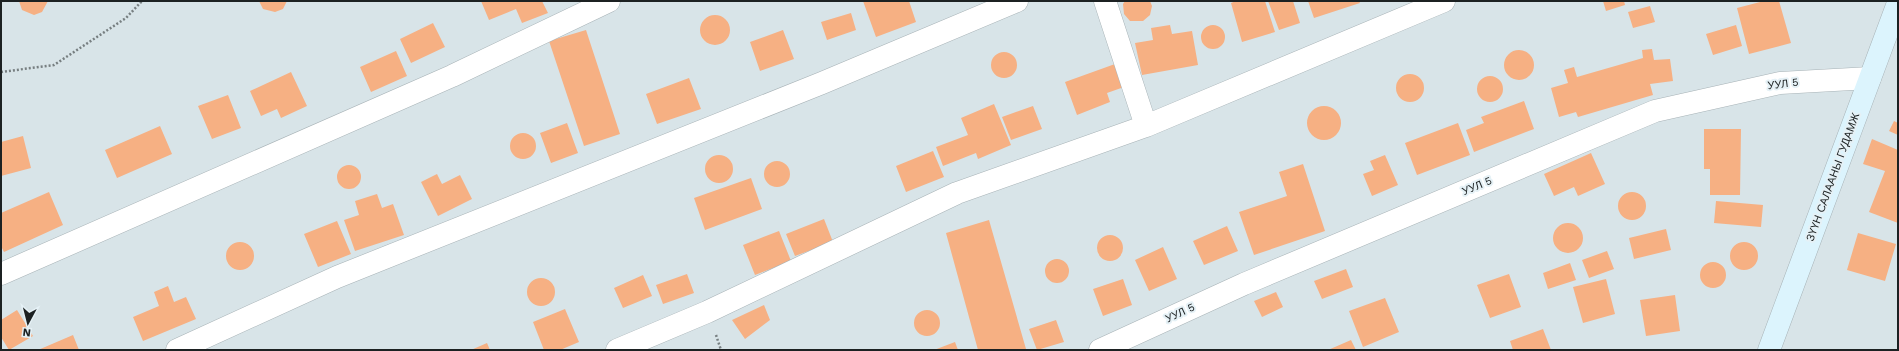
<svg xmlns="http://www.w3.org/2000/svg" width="1899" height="351" font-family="'Work Sans',sans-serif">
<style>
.building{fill:#f6b083}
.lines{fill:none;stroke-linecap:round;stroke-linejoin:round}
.street-casing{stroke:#a7b2b6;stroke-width:23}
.secondary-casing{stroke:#a7b2b6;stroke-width:23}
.path{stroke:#777f81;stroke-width:2.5;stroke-dasharray:2 2;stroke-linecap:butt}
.street{stroke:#fff;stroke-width:22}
.secondary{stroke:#dcf4fd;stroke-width:22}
.labels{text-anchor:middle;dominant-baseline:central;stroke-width:4;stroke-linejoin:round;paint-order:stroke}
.street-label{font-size:11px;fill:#1c2122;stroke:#e5f1f6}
</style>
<rect width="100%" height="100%" fill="#d8e4e8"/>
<!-- building -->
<path class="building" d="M 19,1 L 48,1 L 42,12 L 34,15 L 22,10 Z
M 259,1 L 287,1 L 283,9 L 275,12 L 263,9 Z
M 481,1 L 542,1 L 548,13 L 522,23 L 516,9 L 489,20 Z
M 863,1 L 909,1 L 916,22 L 876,37 Z
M 1125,1 L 1150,1 L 1152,6 L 1150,15 L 1143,21 L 1130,21 L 1124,14 L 1123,4 Z
M 1236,1 L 1265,1 L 1275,32 L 1242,42 L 1231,3 Z
M 1268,1 L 1293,1 L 1300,23 L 1279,30 Z
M 1308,1 L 1359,1 L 1360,3 L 1314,18 Z
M 1603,1 L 1624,1 L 1625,5 L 1606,11 Z
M 1764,1 L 1779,1 L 1791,43 L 1749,54 L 1737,8 Z
M 1650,6 L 1655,22 L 1633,28 L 1628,12 Z
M 851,13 L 856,30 L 827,40 L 821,22 Z
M700 30a15 15 0 1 1 30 0a15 15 0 1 1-30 0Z
M 433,23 L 445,47 L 411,63 L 400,39 Z
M1201 37a12 12 0 1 1 24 0a12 12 0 1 1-24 0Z
M 1170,25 L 1172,34 L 1192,31 L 1198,65 L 1142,75 L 1135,43 L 1153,40 L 1151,28 Z
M 1736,25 L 1742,46 L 1713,55 L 1706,34 Z
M 586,30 L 620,134 L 584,146 L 549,41 Z
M 783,30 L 794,59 L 760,71 L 750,42 Z
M 1652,49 L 1654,60 L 1670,59 L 1673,81 L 1650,84 L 1653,95 L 1578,117 L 1576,112 L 1559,117 L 1551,88 L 1568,83 L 1564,70 L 1574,67 L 1577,77 L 1643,58 L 1642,50 Z
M1504 65a15 15 0 1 1 30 0a15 15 0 1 1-30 0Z
M 396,51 L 407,76 L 371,92 L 360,67 Z
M991 65a13 13 0 1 1 26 0a13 13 0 1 1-26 0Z
M 1115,64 L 1124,87 L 1107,93 L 1110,102 L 1077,115 L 1065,82 Z
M 291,72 L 307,106 L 281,118 L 277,109 L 261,116 L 250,91 Z
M1396 88a14 14 0 1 1 28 0a14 14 0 1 1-28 0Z
M1477 89a13 13 0 1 1 26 0a13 13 0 1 1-26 0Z
M 689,78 L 701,109 L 657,124 L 646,94 Z
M 228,95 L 241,128 L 212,139 L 198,106 Z
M 1524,101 L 1534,129 L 1474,152 L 1466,130 L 1484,123 L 1481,117 Z
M 994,104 L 1011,145 L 978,159 L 976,153 L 943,166 L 936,147 L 968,135 L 961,118 Z
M 1033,106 L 1042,129 L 1011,140 L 1002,117 Z
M1307 123a17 17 0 1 1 34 0a17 17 0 1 1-34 0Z
M 1894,121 L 1898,123 L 1898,135 L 1889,131 Z
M 567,123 L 578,153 L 551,163 L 540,133 Z
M 1458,123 L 1470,155 L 1417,175 L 1405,143 Z
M 160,126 L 172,154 L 117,178 L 105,150 Z
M 1704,129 L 1741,129 L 1740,195 L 1710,195 L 1710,169 L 1704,169 Z
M510 146a13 13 0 1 1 26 0a13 13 0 1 1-26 0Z
M 23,136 L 31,168 L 1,176 L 1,142 Z
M 1872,139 L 1898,150 L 1898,223 L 1869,212 L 1885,171 L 1863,164 Z
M 933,151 L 944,177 L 906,192 L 896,166 Z
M 1591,153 L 1605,184 L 1578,196 L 1574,187 L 1554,196 L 1544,174 Z
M705 169a14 14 0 1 1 28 0a14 14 0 1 1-28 0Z
M 1385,155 L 1398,185 L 1372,196 L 1363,174 L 1374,170 L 1370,161 Z
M764 174a13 13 0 1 1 26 0a13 13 0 1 1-26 0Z
M 1303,164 L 1325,231 L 1254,255 L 1239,212 L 1287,196 L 1279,172 Z
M337 177a12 12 0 1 1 24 0a12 12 0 1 1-24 0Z
M 437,174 L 442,184 L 460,175 L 472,199 L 438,216 L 421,182 Z
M 751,178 L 762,209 L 705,230 L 694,198 Z
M 49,192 L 63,225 L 4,252 L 1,246 L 1,213 Z
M1618 206a14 14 0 1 1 28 0a14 14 0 1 1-28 0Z
M 377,194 L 382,208 L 393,204 L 404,235 L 355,251 L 344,220 L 359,215 L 355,201 Z
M 1716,201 L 1763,205 L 1761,227 L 1714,223 Z
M 824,219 L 833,242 L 795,256 L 786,234 Z
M 989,220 L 1026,349 L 1022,350 L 978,350 L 946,233 Z
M 337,221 L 351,254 L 318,267 L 304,234 Z
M1553 238a15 15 0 1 1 30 0a15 15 0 1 1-30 0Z
M 1227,226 L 1238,251 L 1204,265 L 1193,241 Z
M 1666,229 L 1671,250 L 1634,259 L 1629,238 Z
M 779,231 L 791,261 L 755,275 L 743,245 Z
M 1858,233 L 1896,244 L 1885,281 L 1847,270 Z
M1097 248a13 13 0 1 1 26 0a13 13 0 1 1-26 0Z
M226 256a14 14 0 1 1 28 0a14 14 0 1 1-28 0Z
M1730 256a14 14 0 1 1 28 0a14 14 0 1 1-28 0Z
M 1163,247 L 1177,279 L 1149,291 L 1135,260 Z
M 1607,251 L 1614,269 L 1589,278 L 1582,260 Z
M1045 271a12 12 0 1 1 24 0a12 12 0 1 1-24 0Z
M1700 275a13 13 0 1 1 26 0a13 13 0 1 1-26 0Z
M 1570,263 L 1576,280 L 1548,289 L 1543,273 Z
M 1346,269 L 1353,287 L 1322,299 L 1314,281 Z
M 687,274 L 694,293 L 663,304 L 656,285 Z
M 1509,274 L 1521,307 L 1490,318 L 1477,285 Z
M 643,275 L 652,296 L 623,308 L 614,288 Z
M527 292a14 14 0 1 1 28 0a14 14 0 1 1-28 0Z
M 1123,279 L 1132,305 L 1103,316 L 1093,289 Z
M 1606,279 L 1615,314 L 1583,323 L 1573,287 Z
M 168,286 L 174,302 L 186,297 L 196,319 L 143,341 L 133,317 L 159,306 L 154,292 Z
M 1276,292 L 1283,307 L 1262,317 L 1254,301 Z
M 1675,295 L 1680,331 L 1646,336 L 1640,300 Z
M 1385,298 L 1399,332 L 1363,347 L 1349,311 Z
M 764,305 L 770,320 L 745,339 L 732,320 Z
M 565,309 L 579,342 L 560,350 L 544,350 L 533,322 Z
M 17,310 L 33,336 L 9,350 L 1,337 L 1,320 Z
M914 323a13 13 0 1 1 26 0a13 13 0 1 1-26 0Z
M 1056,320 L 1064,342 L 1037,350 L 1029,329 Z
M 1543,329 L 1551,350 L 1513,350 L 1510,341 Z
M 73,335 L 79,350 L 38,350 Z
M 1351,340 L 1356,350 L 1328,350 Z
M 955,342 L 958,350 L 934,350 Z
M 487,343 L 490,350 L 471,350 Z"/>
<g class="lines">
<defs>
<path id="street" d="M 1105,1 L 1146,126
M 1,274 L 452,76 L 609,1
M 177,350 L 337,277 L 822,83 L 1017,1
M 617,350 L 707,312 L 957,193 L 1146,126 L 1444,1
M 1100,350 L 1244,284 L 1655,111 L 1780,83 L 1870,78"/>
<path id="secondary" d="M 1769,350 L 1898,3"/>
</defs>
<!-- street casing -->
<use href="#street" class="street-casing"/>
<!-- secondary casing -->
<use href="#secondary" class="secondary-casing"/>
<!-- path -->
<path class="path" d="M 1,72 L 54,65 L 126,18 L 142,1
M 716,335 L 721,350"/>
<!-- street -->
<use href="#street" class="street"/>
<!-- secondary -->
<use href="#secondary" class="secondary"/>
</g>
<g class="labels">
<!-- street labels -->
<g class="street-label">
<text transform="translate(1783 84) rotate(-7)">УУЛ 5</text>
<text transform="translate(1833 177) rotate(-70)">ЗҮҮН САЛААНЫ ГУДАМЖ</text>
<text transform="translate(1477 186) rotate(-23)">УУЛ 5</text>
<text transform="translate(1180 313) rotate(-25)">УУЛ 5</text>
</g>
</g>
<!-- border -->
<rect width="1899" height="351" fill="none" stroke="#1c2122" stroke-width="4"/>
<!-- north arrow -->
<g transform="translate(28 323) rotate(187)" stroke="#e5f1f6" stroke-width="3" paint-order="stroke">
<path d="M0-3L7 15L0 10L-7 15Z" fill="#1c2122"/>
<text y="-6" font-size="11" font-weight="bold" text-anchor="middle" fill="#1c2122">N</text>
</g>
</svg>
